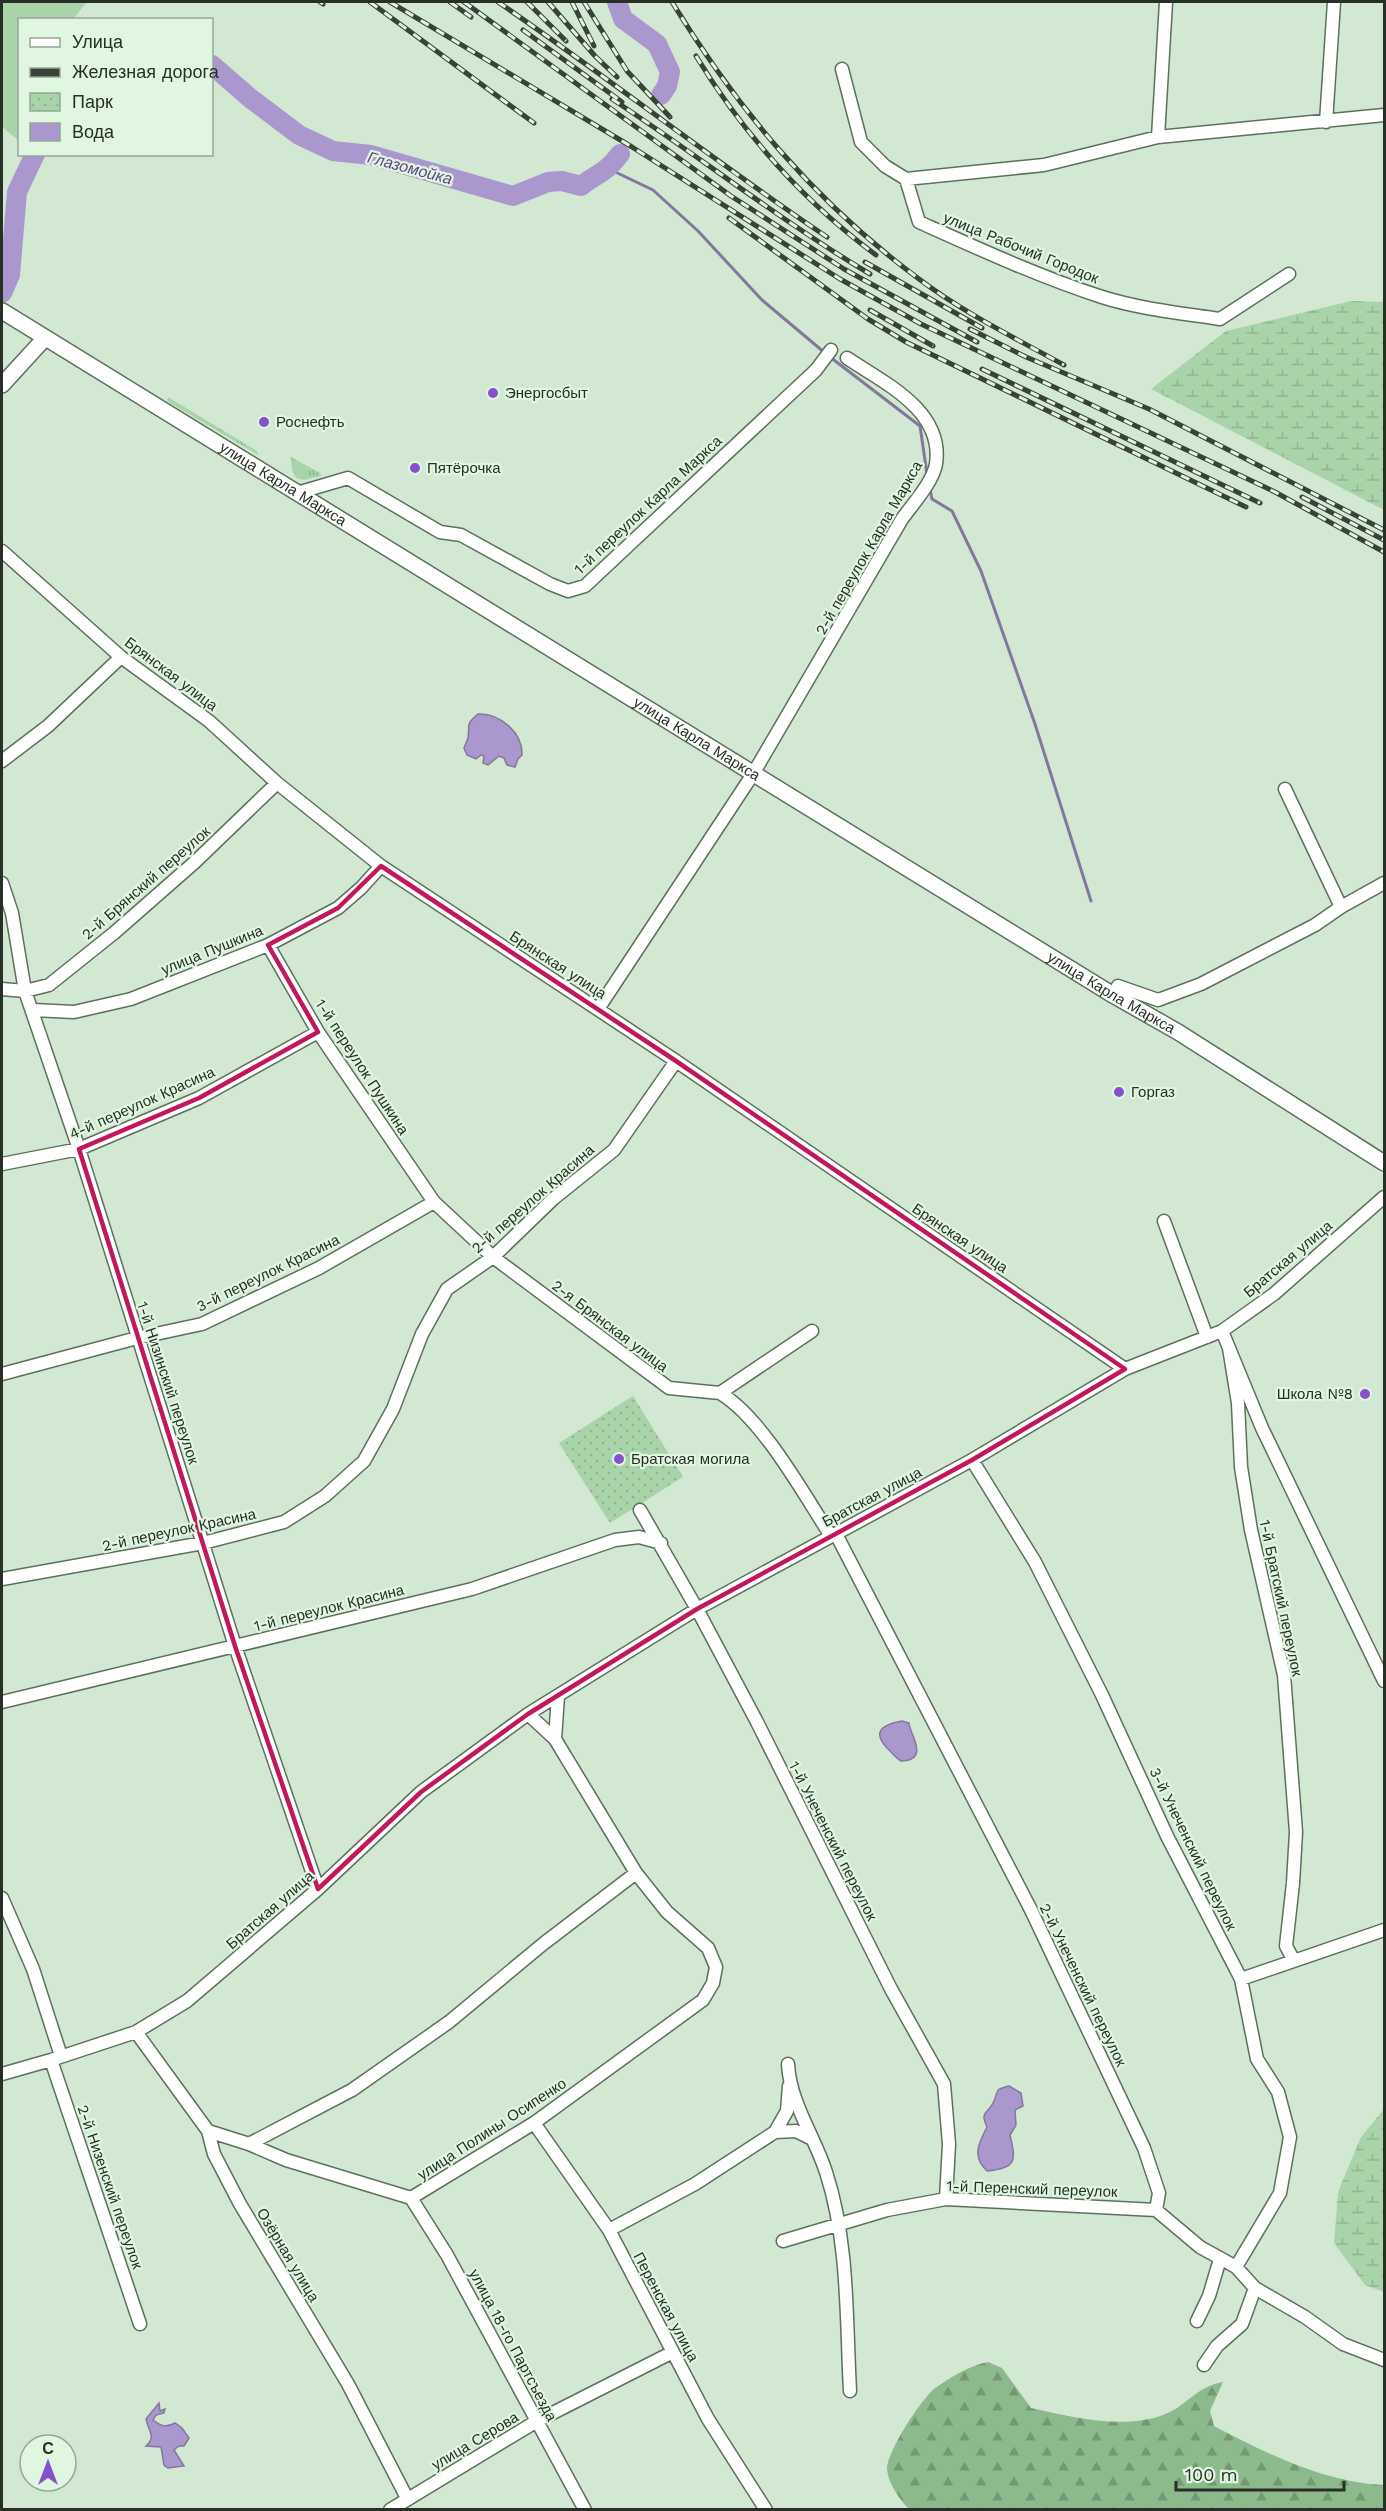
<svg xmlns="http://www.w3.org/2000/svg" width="1386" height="2511" font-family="'Work Sans',sans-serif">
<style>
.grass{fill:url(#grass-tufts)}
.forest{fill:url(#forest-firs)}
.wetland{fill:url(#wetland-marsh)}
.park{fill:url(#park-dots)}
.garden{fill:#a9d3a9}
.water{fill:#aa97cd;stroke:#83789b;stroke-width:1.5}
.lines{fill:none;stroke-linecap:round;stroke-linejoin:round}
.stream{stroke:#83789b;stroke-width:3}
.river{stroke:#aa97cd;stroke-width:20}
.minor-casing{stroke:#5d705d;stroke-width:15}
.major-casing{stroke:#5d705d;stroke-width:18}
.minor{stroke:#fff;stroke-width:12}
.major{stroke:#fff;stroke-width:15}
.rail-casing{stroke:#394239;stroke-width:5}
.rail{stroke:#e0f6e0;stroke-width:3;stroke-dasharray:9;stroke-linecap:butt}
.marked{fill:none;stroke:#c2185b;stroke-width:4.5;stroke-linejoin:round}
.poi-dot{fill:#8652ca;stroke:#e0f6e0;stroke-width:2}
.labels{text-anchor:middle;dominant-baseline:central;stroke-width:4.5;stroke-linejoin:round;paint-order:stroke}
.street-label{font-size:15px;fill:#272f27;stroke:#e0f6e0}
.poi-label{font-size:15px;fill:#272f27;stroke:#e0f6e0;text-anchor:start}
.water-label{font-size:16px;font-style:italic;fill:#5f4587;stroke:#e0f6e0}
</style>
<defs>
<pattern id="grass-tufts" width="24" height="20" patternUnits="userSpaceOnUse" patternTransform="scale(1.5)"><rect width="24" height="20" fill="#a9d3a9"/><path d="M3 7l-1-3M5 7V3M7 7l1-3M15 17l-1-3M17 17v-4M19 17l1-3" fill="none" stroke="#91b591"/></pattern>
<pattern id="forest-firs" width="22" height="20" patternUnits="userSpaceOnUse" patternTransform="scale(1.5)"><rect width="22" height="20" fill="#8dba8d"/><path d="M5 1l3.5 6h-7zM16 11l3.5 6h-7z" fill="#739873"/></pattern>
<pattern id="wetland-marsh" width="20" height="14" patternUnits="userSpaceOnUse" patternTransform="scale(1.5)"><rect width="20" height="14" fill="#a9d3a9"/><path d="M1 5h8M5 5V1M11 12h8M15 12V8" fill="none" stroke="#91b591"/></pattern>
<pattern id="park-dots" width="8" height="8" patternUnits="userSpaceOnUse" patternTransform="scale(1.5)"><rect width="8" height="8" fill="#a9d3a9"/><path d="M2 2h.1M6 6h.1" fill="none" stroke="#91b591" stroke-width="1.8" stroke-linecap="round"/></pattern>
</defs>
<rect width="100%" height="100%" fill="#d3e8d3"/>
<!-- grass -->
<path class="grass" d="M 168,397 L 257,451 L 258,455 L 167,401 Z
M 291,457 L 320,473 L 321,476 L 304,480 L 296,478 L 292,470 Z"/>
<!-- forest -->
<path class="forest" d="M 988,2362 L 1002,2368 L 1031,2408 C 1073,2417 1121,2430 1163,2415 C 1186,2407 1195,2387 1223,2382 L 1210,2411 L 1214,2426 C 1265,2453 1326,2483 1384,2485 L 1384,2509 L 909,2509 C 900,2500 888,2483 887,2469 C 887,2451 921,2400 934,2389 C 951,2377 968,2366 988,2362 Z"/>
<!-- wetland -->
<path class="wetland" d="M 1351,301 L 1384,302 L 1384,510 L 1151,389 L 1226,331 Z
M 1384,2109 L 1384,2292 L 1365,2285 L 1334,2243 L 1338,2192 L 1361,2137 Z"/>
<!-- park -->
<path class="park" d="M 633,1396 L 683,1477 L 610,1523 L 559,1443 Z"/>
<!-- garden -->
<path class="garden" d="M 2,2 L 87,2 L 73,19 L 20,20 L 18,140 L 2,127 Z"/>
<!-- water -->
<path class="water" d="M 478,714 C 500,713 523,733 522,755 L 518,759 L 515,767 L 507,765 L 504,758 L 499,756 L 488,765 L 483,763 L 484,756 L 481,755 L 476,759 L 467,755 L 464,748 C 465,745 467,741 468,738 C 470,724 465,725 478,714 Z
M 902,1721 L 909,1723 C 909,1733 931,1760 901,1761 C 896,1758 894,1755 890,1751 C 871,1733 880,1725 902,1721 Z
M 1009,2086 L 1021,2093 L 1023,2106 L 1015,2110 L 1016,2125 L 1010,2135 C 1016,2161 1017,2168 987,2171 C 972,2157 978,2144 987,2127 C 979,2110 989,2114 994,2101 C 999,2089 994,2090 1009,2086 Z
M 159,2403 L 160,2411 L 165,2409 L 164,2413 L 156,2415 L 153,2420 C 161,2426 166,2428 175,2423 L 182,2428 L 189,2438 L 184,2446 L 179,2446 L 174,2450 L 184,2466 L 168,2468 L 164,2465 L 161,2447 L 146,2446 C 157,2436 148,2431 146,2419 Z"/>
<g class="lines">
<!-- stream -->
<path class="stream" d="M 609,169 L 653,190 L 698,231 L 762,300 L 825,353
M 830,357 L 920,426 L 927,474
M 930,489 L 932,499 L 952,511 L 981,571 L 1035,724 L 1091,901"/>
<!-- river -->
<path class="river" d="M 617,2 L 623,19 L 657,44 L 670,72 L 667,86 L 661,95
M 212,65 L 250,98 L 299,135 L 333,151 L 371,155 L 513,196 L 548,182 L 562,181 L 581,186 C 598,173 607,172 620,154
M 2,293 L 10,275 L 17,192 L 35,154"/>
<defs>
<path id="minor" d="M 842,69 L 861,142 L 885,166 L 906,179
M 1326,122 L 1334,2
M 1158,137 L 1166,2
M 1289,274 L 1220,319 C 1181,313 1140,309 1102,297 C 1040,277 979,249 919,222 L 906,179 L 1044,165 L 1158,137 L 1384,115
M 297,493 L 348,478 L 440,532 L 461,535 L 550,584 L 568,591 L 585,586 L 816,370 L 831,350
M 2,551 L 121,657 L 209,721 L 277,783 L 381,866 L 676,1061 L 1125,1369
M 2,761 L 48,726 L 121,657
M 1285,789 L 1341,907
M 2,883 L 12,913 L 25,991 L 79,1149 L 235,1646 L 318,1889
M 268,945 L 318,1032 L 434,1202 L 493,1257 L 669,1388 L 720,1393 L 812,1331
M 2,989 L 25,991 L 49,985 L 114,933 L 195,862 L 277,783
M 1113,995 L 1118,986 L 1158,1000 L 1201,984 L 1315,925 L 1341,907 L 1384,883
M 598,1009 L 753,774 L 902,519 C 912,505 933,482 936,464 C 944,410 884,383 847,358
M 33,1010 L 74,1012 L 131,999 L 268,945 L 338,908 L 361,888 L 381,866
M 2,1164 L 79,1149 L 199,1098 L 318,1032
M 1164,1221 L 1207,1337
M 1222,1331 L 1262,1428 L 1384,1681
M 1229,1348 L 1238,1403 L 1241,1467 L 1251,1530 L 1284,1675 L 1296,1832 L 1293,1883 L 1286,1946 L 1294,1961
M 2,1374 L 137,1338 L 202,1324 L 319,1268 L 434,1202
M 720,1393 C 762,1418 803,1493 831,1536
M 972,1460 L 1035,1562 L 1102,1695 L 1167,1836 L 1241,1979 L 1257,2059 L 1278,2092 L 1290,2137 L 1280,2193 L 1236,2267
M 640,1510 L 697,1609 L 757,1722 L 891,1989 L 944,2084 L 949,2144 L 946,2199
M 836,1534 L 1031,1910 L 1144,2148 L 1159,2193 L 1156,2210 L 1200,2247 L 1236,2267 L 1255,2288 L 1305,2317 L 1343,2344 L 1384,2360
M 2,1579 L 203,1543 L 284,1522 L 325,1496 L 364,1461 L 393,1409 L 422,1334 L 447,1289 L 493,1257 L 553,1199 L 614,1150 L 676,1061
M 2,1702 L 472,1589 L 615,1540 L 639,1537 L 661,1543
M 555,1739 L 558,1696
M 2,1898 L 33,1969 L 61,2056
M 1241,1979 L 1384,1930
M 136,2032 L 208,2131 L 214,2154 L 240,2204 L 348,2384 L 407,2498
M 51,2060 L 140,2324
M 788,2064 C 790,2103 814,2135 826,2172 C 849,2243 846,2318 850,2391
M 2,2074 L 51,2060 L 136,2032 L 187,2001 L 318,1889 L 421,1792 L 528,1714 L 697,1609 L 972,1460 L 1125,1369 L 1222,1331 L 1274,1294 L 1384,1197
M 534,2123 L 609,2230 L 708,2419 L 766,2510
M 208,2131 L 249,2144 L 286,2160 L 411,2198 L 534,2123 L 703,2000 L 713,1983 L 716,1967 L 708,1948 L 667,1912 L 636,1873 L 555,1739 L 528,1714
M 775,2132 L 796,2131 L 812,2139
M 249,2144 L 352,2090 L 449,2022 L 543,1944 L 636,1873
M 411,2198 L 447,2255 L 585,2510
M 609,2230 L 695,2184 L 775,2132 L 787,2111 L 789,2086
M 783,2241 L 887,2210 L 946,2199 L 1156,2210
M 1197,2321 L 1209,2296 L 1220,2259
M 1204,2365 L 1217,2346 L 1242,2324 L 1255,2288
M 390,2510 L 537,2421 L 673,2352"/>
<g id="major">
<path id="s1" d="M 2,311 L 1113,995 L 1178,1032 L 1384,1163"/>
<path d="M 2,385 L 45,338"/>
</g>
</defs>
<!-- minor casing -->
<use href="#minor" class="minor-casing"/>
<!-- major casing -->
<use href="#major" class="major-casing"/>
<!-- minor -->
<use href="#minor" class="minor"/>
<!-- major -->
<use href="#major" class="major"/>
<defs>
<path id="rail" d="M 320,2 L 323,4
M 370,2 L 534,123
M 390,2 L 632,147 L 840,279 L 921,324 L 1275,492 L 1384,552
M 450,2 L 471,17
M 464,2 L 731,196 L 844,269 L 977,342
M 498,2 C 609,78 715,162 827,237
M 527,2 L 566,41
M 548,2 L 595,56 L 617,77
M 572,2 L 594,46
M 584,2 L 627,71 L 670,117
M 672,2 C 739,111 815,202 919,279 C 964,313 1015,338 1064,365
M 523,30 L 622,102
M 696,56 C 743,133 803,201 876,255
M 612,99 C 699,156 781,221 870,274
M 729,218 L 868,319 L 906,342 L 1246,507
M 865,262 L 982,328
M 870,310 L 933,346
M 970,329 L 1026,357 L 1149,409 L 1384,530
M 982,369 L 1260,503
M 1302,497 L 1384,540"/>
</defs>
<!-- rail casing -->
<use href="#rail" class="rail-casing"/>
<!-- rail -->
<use href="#rail" class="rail"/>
</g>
<!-- marked area -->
<path class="marked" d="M 381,866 L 676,1061 L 1125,1369 L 972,1460 L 697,1609 L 528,1714 L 421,1792 L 318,1889 L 235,1646 L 79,1149 L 199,1098 L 318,1032 L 268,945 L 338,908 Z"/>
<!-- markers -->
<g class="poi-dot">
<circle cx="493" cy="393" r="6"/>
<circle cx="264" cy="422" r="6"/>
<circle cx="415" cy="468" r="6"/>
<circle cx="1119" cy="1092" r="6"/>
<circle cx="1365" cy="1394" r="6"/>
<circle cx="619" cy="1459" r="6"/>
</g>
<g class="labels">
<!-- street labels -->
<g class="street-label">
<text transform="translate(1021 248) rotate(22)">улица Рабочий Городок</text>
<text stroke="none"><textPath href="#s1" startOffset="330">улица Карла Маркса</textPath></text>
<text transform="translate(648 505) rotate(-43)">1-й переулок Карла Маркса</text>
<text transform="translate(869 548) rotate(-60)">2-й переулок Карла Маркса</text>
<text transform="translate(171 674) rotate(37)">Брянская улица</text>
<text stroke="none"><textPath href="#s1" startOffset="816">улица Карла Маркса</textPath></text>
<text transform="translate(146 883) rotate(-41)">2-й Брянский переулок</text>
<text transform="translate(212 950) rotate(-22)">улица Пушкина</text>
<text transform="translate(558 965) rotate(33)">Брянская улица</text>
<text stroke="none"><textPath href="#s1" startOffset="1302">улица Карла Маркса</textPath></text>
<text transform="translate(362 1067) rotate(57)">1-й переулок Пушкина</text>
<text transform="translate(142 1103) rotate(-24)">4-й переулок Красина</text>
<text transform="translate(533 1199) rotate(-41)">2-й переулок Красина</text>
<text transform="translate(960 1238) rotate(34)">Брянская улица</text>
<text transform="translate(1288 1259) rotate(-40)">Братская улица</text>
<text transform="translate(268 1273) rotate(-26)">3-й переулок Красина</text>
<text transform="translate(610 1326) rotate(37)">2-я Брянская улица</text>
<text transform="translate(168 1383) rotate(72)">1-й Низинский переулок</text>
<text transform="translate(872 1497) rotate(-28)">Братская улица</text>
<text transform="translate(179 1530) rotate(-12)">2-й переулок Красина</text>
<text transform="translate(1281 1598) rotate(78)">1-й Братский переулок</text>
<text transform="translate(329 1608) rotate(-14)">1-й переулок Красина</text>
<text transform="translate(833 1841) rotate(63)">1-й Унеченский переулок</text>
<text transform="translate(1193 1849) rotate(64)">3-й Унеченский переулок</text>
<text transform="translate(270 1910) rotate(-41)">Братская улица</text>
<text transform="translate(1083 1985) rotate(64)">2-й Унеченский переулок</text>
<text transform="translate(492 2129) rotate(-33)">улица Полины Осипенко</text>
<text transform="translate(110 2187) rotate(71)">2-й Низенский переулок</text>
<text transform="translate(1032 2189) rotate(2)">1-й Перенский переулок</text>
<text transform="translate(288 2255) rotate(59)">Озёрная улица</text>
<text transform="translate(666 2307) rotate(62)">Перенская улица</text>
<text transform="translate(513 2345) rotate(62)">улица 18-го Партсъезда</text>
<text transform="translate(475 2441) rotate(-31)">улица Серова</text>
</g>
<!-- poi labels -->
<g class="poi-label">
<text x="505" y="393">Энергосбыт</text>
<text x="276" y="422">Роснефть</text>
<text x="427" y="468">Пятёрочка</text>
<text x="1131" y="1092">Горгаз</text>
<text x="1353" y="1394" text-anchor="end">Школа №8</text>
<text x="631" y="1459">Братская могила</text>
</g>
<!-- water labels -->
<g class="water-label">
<text transform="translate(410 168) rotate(15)">Глазомойка</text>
</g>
</g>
<!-- border -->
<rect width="1386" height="2511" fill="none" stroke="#272f27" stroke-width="6"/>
<!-- legend -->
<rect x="18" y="18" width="195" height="138" fill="#e0f6e0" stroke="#96a696" stroke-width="1.5"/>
<rect x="30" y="38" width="30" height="9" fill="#ffffff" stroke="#96a696" stroke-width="1.5"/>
<text x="72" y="48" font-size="18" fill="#272f27">Улица</text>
<rect x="30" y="68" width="30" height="9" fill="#394239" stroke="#96a696" stroke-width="1.5"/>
<text x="72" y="78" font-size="18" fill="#272f27">Железная дорога</text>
<rect x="30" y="93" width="30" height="18" fill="url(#park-dots)" stroke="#96a696" stroke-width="1.5"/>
<text x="72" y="108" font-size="18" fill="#272f27">Парк</text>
<rect x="30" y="123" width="30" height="18" fill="#aa97cd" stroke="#96a696" stroke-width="1.5"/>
<text x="72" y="138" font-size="18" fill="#272f27">Вода</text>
<!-- north arrow -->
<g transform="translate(48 2463)"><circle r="28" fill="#e0f6e0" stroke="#96a696" stroke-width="1.5"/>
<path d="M0-4.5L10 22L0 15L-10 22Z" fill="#8652ca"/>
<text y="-9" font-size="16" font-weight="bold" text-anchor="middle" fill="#272f27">С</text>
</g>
<!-- scale -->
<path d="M1176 2481v9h168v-9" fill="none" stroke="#272f27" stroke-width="3"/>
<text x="1185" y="2481" font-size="18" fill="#272f27" stroke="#e0f6e0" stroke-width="4.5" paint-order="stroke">100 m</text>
</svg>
